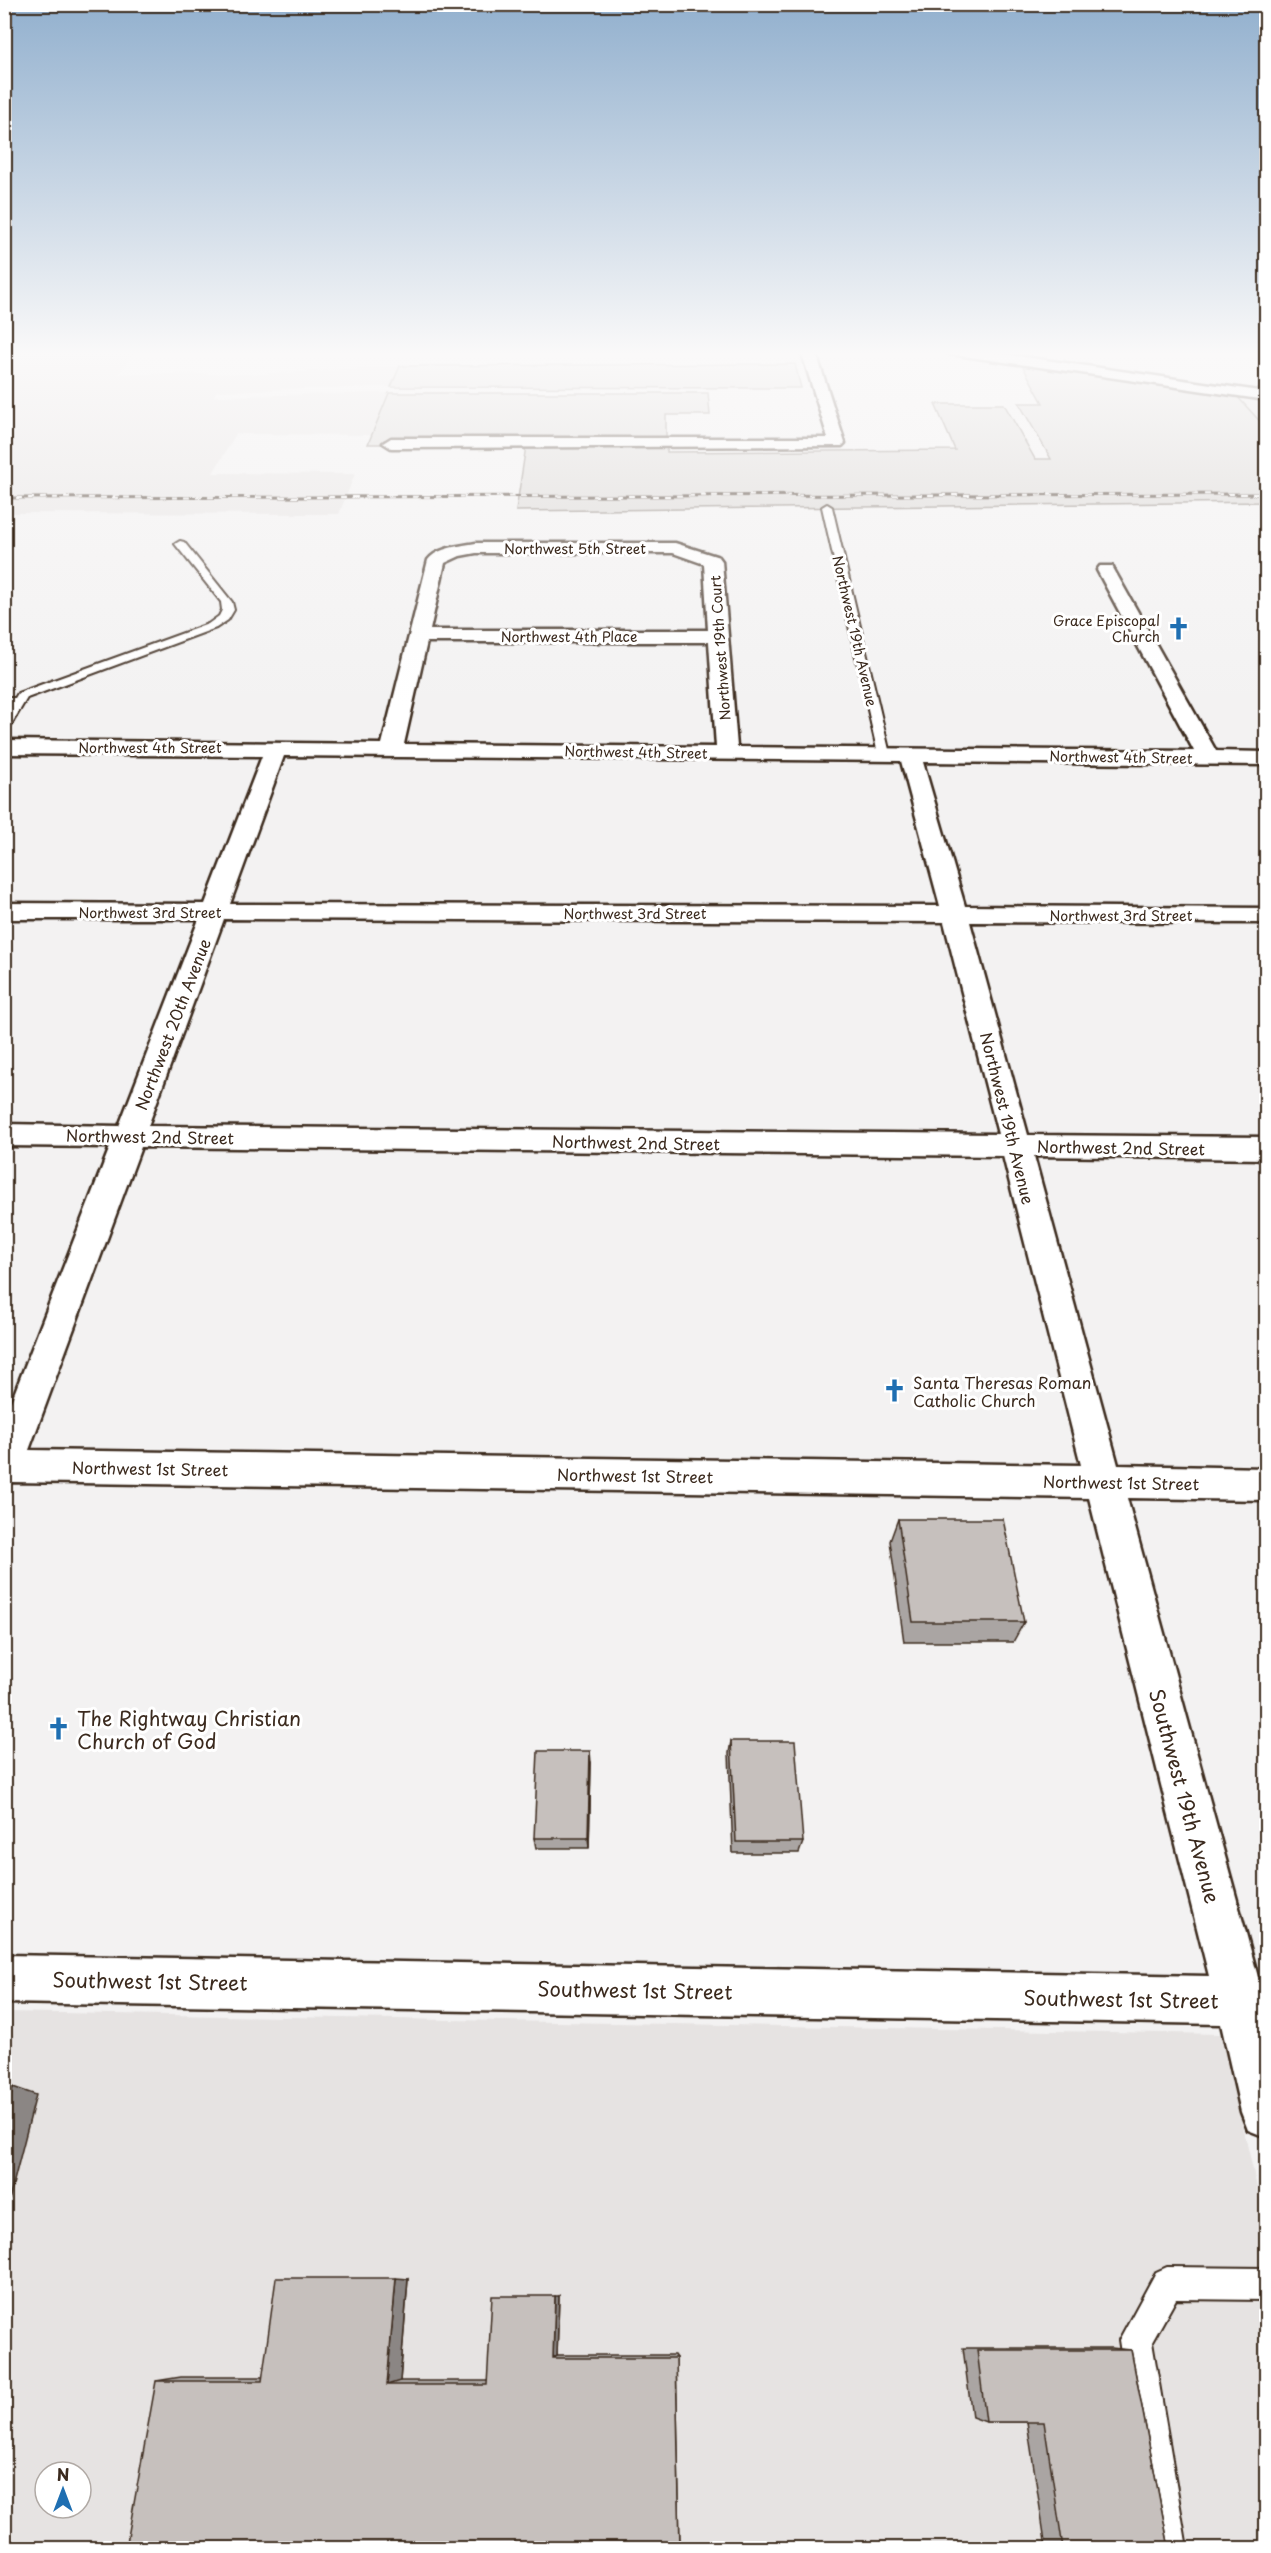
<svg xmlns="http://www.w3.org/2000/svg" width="1271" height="2553" font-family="'Playpen Sans',sans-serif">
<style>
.built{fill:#e6e3e2;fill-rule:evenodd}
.green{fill:#d8d5d2;stroke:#8a8078;stroke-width:1.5}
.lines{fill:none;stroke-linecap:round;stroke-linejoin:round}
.lane-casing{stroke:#3b2a1e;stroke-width:4}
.street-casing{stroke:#3b2a1e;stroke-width:5}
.lane{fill:#fff;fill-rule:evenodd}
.street{fill:#fff;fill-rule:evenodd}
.rail-casing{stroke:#3b2a1e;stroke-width:3}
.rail{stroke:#fff;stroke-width:2;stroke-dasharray:6;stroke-linecap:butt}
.wall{fill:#aaa5a3;stroke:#3b2a1e;stroke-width:1.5}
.shaded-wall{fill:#8b8684;stroke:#3b2a1e;stroke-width:1.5}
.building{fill:#c6c0bd;stroke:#3b2a1e;stroke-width:1.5}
.labels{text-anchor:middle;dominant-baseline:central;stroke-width:6;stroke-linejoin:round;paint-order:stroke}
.far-street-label{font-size:14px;fill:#3b2a1e;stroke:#fff}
.far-poi-label{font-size:14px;fill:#3b2a1e;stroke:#fff;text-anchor:end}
.street-label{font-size:16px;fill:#3b2a1e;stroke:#fff}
.poi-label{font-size:16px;fill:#3b2a1e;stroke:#fff;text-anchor:start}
.near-poi-label{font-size:20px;fill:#3b2a1e;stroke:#fff;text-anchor:start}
.near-street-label{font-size:20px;fill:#3b2a1e;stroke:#fff}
</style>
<rect width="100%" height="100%" fill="#f3f2f2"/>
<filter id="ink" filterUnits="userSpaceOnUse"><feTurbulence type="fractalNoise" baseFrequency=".0167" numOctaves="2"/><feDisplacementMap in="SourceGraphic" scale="12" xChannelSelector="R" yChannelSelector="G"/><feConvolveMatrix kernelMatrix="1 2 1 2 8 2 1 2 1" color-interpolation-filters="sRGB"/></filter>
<g filter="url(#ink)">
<!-- built -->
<path class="built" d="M 5,350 L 136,350 L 118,374 L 265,374 L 400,366 L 391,387 L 217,391 L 214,396 L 389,393 L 371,435 L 236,434 L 213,473 L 355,474 L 339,514 L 5,513 Z
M 1235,394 L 1266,399 L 1266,428 Z
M 5,2012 L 1222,2034 L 1266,2227 L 1266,2548 L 5,2548 ZM 45,2472 L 81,2472 L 81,2508 L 45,2508 Z"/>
<!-- green -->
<path class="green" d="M 1021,363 L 1235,394 L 1266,428 L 1266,502 L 516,511 L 526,446 L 667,447 L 667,452 L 955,450 L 935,404 L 1004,404 L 1035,459 L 1051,459 L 1019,403 L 1043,403 Z
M 795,364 L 801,388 L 391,387 L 400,366 Z
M 389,393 L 708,393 L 710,415 L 666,415 L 666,440 L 384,440 L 382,444 L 368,444 Z"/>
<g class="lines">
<defs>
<path id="lane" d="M 827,504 L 832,507 L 890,754 L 884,758 L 878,754 L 822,507 Z
M 180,541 L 184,542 L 232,602 L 234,610 L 228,620 L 216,628 L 27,698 L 8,730 L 4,731 L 4,716 L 11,706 L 4,706 L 4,698 L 15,698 L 18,693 L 208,624 L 219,616 L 222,610 L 221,602 L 175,544 Z
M 1167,2267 L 1266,2268 L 1266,2300 L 1176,2299 L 1152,2342 L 1187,2548 L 1151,2548 L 1119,2340 L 1156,2272 Z"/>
<path id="street" d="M 801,350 L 815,350 L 845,443 L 842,446 L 391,448 L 383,443 L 391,438 L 828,438 Z
M 943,350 L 976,350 L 1266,392 L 1266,400 L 950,354 Z
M 476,543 L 675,543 L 719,557 L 722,561 L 737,747 L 1194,751 L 1097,570 L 1100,566 L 1112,566 L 1216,751 L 1266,752 L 1266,765 L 923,762 L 965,906 L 1266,908 L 1266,923 L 970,922 L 1028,1135 L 1266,1137 L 1266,1159 L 1034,1156 L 1118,1465 L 1266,1468 L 1266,1500 L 1127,1498 L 1258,1977 L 1266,1977 L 1266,2137 L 1248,2130 L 1241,2112 L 1221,2024 L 4,2003 L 4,1955 L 1209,1976 L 1089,1498 L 12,1482 L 4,1485 L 4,1420 L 110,1147 L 4,1146 L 4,1124 L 119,1126 L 199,919 L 4,919 L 4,903 L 205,904 L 262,756 L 4,754 L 4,740 L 382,744 L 428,560 C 438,547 461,546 476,543 ZM 476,553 L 673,553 L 704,564 L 708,630 L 430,630 L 445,563 L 460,556 ZM 427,642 L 709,642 L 716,747 L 404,744 ZM 284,756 L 901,761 L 940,906 L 230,904 ZM 224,919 L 944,922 L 998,1134 L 148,1126 ZM 141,1147 L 1003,1156 L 1081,1465 L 29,1450 Z"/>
</defs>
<!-- lane casing -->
<use href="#lane" class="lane-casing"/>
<!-- street casing -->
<use href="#street" class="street-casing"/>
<!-- lane -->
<use href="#lane" class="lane"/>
<!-- street -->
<use href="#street" class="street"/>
<defs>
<path id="rail" d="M 4,498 L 1266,494"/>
</defs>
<!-- rail casing -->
<use href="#rail" class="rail-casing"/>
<!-- rail -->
<use href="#rail" class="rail"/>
</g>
<!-- wall -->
<path class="wall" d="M 898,1519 L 1024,1622 L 1013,1642 L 904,1642 L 890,1541 Z
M 731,1741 L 803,1842 L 799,1853 L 733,1853 L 729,1753 Z
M 591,1763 L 589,1848 L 536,1848 L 534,1838 Z
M 408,2279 L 400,2381 L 487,2381 L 559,2296 L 557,2355 L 674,2355 L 676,2358 L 680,2548 L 156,2381 L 181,2377 L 262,2377 Z
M 963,2348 L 1111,2348 L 1131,2350 L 1169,2548 L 1046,2548 L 1027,2422 L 986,2422 L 972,2417 Z"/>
<!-- shaded-wall -->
<path class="shaded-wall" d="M 590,1751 L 591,1763 L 589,1848 L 588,1838 Z
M 13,2087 L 36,2095 L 4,2220 L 4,2120 Z
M 396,2278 L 408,2279 L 400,2381 L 387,2385 Z
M 555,2296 L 559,2296 L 557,2355 L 553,2358 Z"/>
<!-- building -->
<path class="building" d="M 898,1519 L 1003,1519 L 1024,1622 L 913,1622 Z
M 731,1741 L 795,1741 L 803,1842 L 736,1842 Z
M 538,1751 L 590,1751 L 588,1838 L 534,1838 Z
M 4,2087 L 13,2087 L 4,2120 Z
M 276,2278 L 396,2278 L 387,2385 L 487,2385 L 492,2296 L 555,2296 L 553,2358 L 676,2358 L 680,2548 L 126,2548 L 156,2381 L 262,2381 Z
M 977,2350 L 1131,2350 L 1169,2548 L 1063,2548 L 1044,2422 L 986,2422 Z"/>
</g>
<!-- sky -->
<linearGradient id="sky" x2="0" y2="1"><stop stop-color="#92b0ce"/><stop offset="0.5" stop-color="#faf9f9"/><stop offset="1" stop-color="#faf9f9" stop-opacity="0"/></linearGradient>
<rect width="1271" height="707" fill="url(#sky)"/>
<!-- icons -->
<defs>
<symbol id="church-bare" viewBox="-9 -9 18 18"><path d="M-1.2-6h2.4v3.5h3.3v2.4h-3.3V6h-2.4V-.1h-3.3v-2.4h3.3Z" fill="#1f6fb2" stroke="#fff" stroke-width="2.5" paint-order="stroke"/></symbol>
</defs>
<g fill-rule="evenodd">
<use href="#church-bare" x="1162" y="612" width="33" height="33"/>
<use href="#church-bare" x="878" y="1374" width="33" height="33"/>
<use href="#church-bare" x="42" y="1712" width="33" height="33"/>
</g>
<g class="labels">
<!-- far-street labels -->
<g class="far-street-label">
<text x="575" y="548">Northwest 5th Street</text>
<text transform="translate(855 631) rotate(77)">Northwest 19th Avenue</text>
<text x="569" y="636">Northwest 4th Place</text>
<text transform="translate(720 648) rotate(-94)">Northwest 19th Court</text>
<text x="150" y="747">Northwest 4th Street</text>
<text transform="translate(636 752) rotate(1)">Northwest 4th Street</text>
<text transform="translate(1121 757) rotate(1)">Northwest 4th Street</text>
<text x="150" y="912">Northwest 3rd Street</text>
<text x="635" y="913">Northwest 3rd Street</text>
<text x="1121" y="915">Northwest 3rd Street</text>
</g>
<!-- far-poi labels -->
<g class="far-poi-label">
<text x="1160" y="620">Grace Episcopal<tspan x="1160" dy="16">Church</tspan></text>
</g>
<!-- street labels -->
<g class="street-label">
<text transform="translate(172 1024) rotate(-69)">Northwest 20th Avenue</text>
<text transform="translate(1008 1118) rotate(76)">Northwest 19th Avenue</text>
<text transform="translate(150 1136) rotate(1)">Northwest 2nd Street</text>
<text transform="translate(636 1142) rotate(1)">Northwest 2nd Street</text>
<text transform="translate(1121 1147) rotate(1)">Northwest 2nd Street</text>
<text transform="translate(150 1468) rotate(1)">Northwest 1st Street</text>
<text transform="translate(635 1475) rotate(1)">Northwest 1st Street</text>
<text transform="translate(1121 1482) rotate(1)">Northwest 1st Street</text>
</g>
<!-- poi labels -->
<g class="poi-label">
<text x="913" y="1382">Santa Theresas Roman<tspan x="913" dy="18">Catholic Church</tspan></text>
</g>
<!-- near-poi labels -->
<g class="near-poi-label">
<text x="77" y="1718">The Rightway Christian<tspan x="77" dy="23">Church of God</tspan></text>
</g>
<!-- near-street labels -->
<g class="near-street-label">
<text transform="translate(1185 1796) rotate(75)">Southwest 19th Avenue</text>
<text transform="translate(150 1981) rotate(1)">Southwest 1st Street</text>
<text transform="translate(635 1990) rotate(1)">Southwest 1st Street</text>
<text transform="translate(1121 1999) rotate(1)">Southwest 1st Street</text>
</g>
</g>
<!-- margin -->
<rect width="1271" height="2553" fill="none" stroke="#fff" stroke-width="24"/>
<rect x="12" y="12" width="1247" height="2529" fill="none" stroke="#3b2a1e" stroke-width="2" filter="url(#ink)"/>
<!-- north arrow -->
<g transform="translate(63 2490)"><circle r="28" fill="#ffffff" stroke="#b1aaa5" stroke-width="1.5"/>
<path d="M0-4.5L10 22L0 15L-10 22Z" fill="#1f6fb2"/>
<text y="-9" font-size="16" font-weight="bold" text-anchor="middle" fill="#3b2a1e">N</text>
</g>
</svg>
